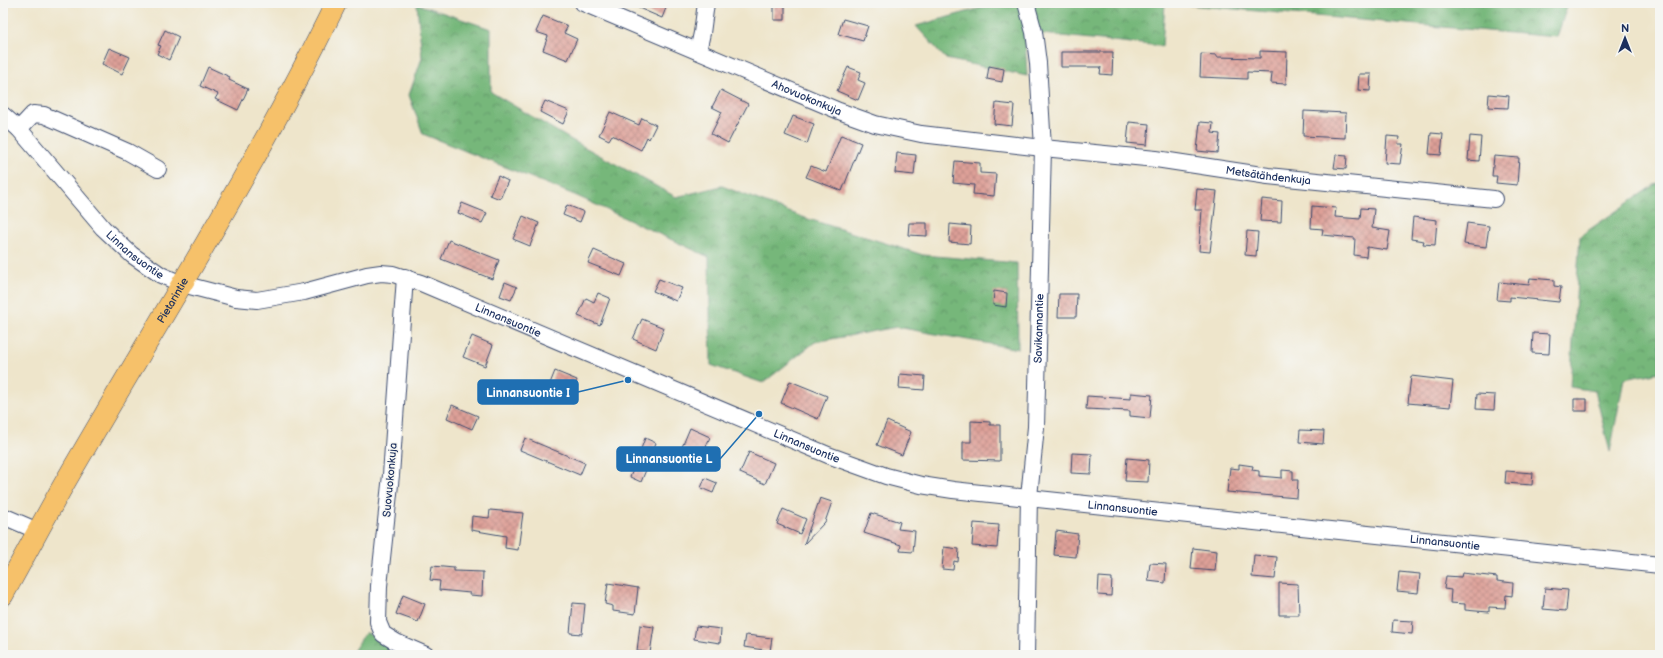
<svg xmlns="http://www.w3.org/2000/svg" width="1663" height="658" font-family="'Balsamiq Sans',sans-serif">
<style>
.forest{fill:url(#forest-crowns);stroke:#48736c}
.building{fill:url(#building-cross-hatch)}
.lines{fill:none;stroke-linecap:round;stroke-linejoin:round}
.minor-casing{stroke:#3b4a6e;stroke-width:18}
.major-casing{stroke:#3b4a6e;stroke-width:22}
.minor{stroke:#fff;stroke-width:16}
.major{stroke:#f6c16b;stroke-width:21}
.labels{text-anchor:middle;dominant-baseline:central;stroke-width:3;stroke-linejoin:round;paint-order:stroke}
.street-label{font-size:11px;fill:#1b2f5e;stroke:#f6f6f2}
.leader{fill:none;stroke:#1f6fb2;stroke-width:1.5}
.callout-dot{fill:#1f6fb2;stroke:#f6f6f2;stroke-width:1.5}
.callout{fill:#1f6fb2;stroke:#1f6fb2;stroke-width:1.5}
.callout-label{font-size:12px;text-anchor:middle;font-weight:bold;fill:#fff}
</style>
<defs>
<pattern id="forest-crowns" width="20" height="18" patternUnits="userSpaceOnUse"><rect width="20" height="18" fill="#76b77a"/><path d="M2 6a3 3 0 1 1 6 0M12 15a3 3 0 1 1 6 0" fill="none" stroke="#609567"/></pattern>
<pattern id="building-cross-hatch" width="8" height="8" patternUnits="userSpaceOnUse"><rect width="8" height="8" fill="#dea098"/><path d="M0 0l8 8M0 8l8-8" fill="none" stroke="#b3837f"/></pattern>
</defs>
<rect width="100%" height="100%" fill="#f6f6f2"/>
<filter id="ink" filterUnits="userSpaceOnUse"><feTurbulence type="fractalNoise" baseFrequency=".025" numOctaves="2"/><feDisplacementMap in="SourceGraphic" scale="8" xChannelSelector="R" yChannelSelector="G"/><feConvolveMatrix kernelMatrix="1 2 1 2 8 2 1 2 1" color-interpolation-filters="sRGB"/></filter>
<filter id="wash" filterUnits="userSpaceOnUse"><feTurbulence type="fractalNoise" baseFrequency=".012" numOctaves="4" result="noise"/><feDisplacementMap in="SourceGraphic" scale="16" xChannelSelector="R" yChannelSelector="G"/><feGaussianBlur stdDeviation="0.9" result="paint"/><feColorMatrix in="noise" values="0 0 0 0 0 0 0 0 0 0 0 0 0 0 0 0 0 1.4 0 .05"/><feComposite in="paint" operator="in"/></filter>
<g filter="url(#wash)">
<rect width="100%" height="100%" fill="#eee5cb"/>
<!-- forest -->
<path class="forest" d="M 999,3 L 1568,3 L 1557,37 L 1165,3 L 1162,46 L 1041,34 L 1025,37 L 1027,76 L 946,59 L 916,26 Z
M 417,4 L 491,29 L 491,92 L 568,138 L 676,197 L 722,186 L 802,217 L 923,255 L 1017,263 L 1018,349 L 897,327 L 815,342 L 763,383 L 711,365 L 709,257 L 577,196 L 423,134 L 409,95 L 422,58 Z
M 1660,183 L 1660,372 L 1624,379 L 1610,452 L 1595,391 L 1570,387 L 1580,236 L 1654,185 Z
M 366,632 L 402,655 L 354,655 L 354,650 Z"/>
<g id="blocks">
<!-- building -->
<path class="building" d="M 627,3 L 668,3 L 662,18 Z
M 774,3 L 785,3 L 785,20 L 774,20 Z
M 543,16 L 568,26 L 564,33 L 577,39 L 568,60 L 543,50 L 548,36 L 536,32 Z
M 843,19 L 868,26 L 863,41 L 838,34 Z
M 165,30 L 179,37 L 169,60 L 157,54 L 161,46 L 158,45 Z
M 109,48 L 130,57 L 122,74 L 102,64 Z
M 1260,51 L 1287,52 L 1286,84 L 1271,83 L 1272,73 L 1247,72 L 1247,79 L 1200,77 L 1201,54 L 1217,55 L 1217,57 L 1260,58 Z
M 1061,52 L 1113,52 L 1112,75 L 1100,74 L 1101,67 L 1061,67 Z
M 989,66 L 1004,69 L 1002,82 L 987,79 Z
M 208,67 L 230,77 L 229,80 L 248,89 L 238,110 L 215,99 L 218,94 L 200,86 Z
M 848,67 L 861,72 L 858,80 L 865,83 L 858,100 L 837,91 Z
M 1359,74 L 1371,74 L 1370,91 L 1358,90 Z
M 721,90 L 748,104 L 728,143 L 711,134 L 722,112 L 712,107 Z
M 1489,94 L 1509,96 L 1508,108 L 1488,107 Z
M 545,101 L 569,111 L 563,124 L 540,112 Z
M 996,103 L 1014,105 L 1012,126 L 994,124 Z
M 1304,111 L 1346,113 L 1345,138 L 1303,136 Z
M 610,112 L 639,125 L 642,118 L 656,125 L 649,139 L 647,137 L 641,150 L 612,135 L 609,140 L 599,135 Z
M 793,116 L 814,124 L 807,144 L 785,135 Z
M 1129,122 L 1149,124 L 1147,145 L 1127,143 Z
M 1200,122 L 1213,123 L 1212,133 L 1220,134 L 1218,153 L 1197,151 Z
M 1431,133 L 1443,134 L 1441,155 L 1429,154 Z
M 841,135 L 861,143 L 842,191 L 806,177 L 811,166 L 826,172 Z
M 1387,136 L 1399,137 L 1398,144 L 1403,144 L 1400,164 L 1385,163 Z
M 1470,136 L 1481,137 L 1479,161 L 1468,160 Z
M 897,153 L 916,155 L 914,175 L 895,173 Z
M 1336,155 L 1347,156 L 1346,169 L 1334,168 Z
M 1494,156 L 1519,158 L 1517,185 L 1496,183 L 1497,176 L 1492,176 Z
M 955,161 L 980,163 L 980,173 L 996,174 L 994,196 L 973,194 L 974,185 L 953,183 Z
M 498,176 L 508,181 L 500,199 L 490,195 Z
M 1197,189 L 1217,191 L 1210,252 L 1199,251 L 1202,210 L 1195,210 Z
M 1262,199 L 1282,201 L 1281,222 L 1260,221 Z
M 462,203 L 487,213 L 482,223 L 458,213 Z
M 567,205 L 584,212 L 580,222 L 563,215 Z
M 1312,206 L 1336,208 L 1335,217 L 1360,219 L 1361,208 L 1374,209 L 1372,228 L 1390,231 L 1387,250 L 1367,247 L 1366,257 L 1354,255 L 1355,238 L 1322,235 L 1323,229 L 1311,228 Z
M 523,216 L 539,223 L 530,246 L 513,239 Z
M 1413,217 L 1437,220 L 1435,245 L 1423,244 L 1424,241 L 1411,239 Z
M 909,223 L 927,223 L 927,236 L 908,235 Z
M 1467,223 L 1489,226 L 1486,247 L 1464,244 Z
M 950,224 L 971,226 L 970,244 L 949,242 Z
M 1247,231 L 1258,232 L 1256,256 L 1245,255 Z
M 449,240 L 499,260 L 492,279 L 441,259 Z
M 594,250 L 626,264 L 621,276 L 588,263 Z
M 1530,278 L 1554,280 L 1554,286 L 1561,287 L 1559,302 L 1510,297 L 1510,301 L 1497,300 L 1499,282 L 1529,285 Z
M 659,279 L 682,288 L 676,301 L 653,291 Z
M 505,282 L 517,287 L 511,300 L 500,296 Z
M 994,291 L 1007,293 L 1006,307 L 993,305 Z
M 598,293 L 610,298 L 600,325 L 578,316 L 586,298 L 594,302 Z
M 1059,294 L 1077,294 L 1076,317 L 1058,317 Z
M 642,319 L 664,328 L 656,349 L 633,339 Z
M 1533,333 L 1550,334 L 1549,354 L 1532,353 Z
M 472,336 L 493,345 L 485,366 L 463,357 Z
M 555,371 L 577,380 L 569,400 L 547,391 Z
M 900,374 L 925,376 L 924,390 L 899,388 Z
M 1411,376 L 1453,381 L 1450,407 L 1408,403 Z
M 790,381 L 827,396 L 818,419 L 781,403 Z
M 1131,393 L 1152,395 L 1150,418 L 1130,416 L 1130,411 L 1086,409 L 1087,396 L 1131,399 Z
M 1477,394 L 1495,395 L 1494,410 L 1476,409 Z
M 1574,399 L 1587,399 L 1587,411 L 1574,411 Z
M 452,405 L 478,416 L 472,429 L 447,418 Z
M 887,421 L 911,432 L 902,455 L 877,445 Z
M 971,421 L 990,422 L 990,425 L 1000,425 L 1000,461 L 963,460 L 963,442 L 971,442 Z
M 690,428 L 710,437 L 702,456 L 682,447 Z
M 1300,430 L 1324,431 L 1323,444 L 1299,442 Z
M 525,438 L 585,463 L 580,475 L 520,450 Z
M 645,438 L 656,443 L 651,454 L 641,449 Z
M 749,452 L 774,463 L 765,484 L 740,473 Z
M 1072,453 L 1092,454 L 1091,474 L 1071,473 Z
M 640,454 L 651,458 L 641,482 L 630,477 Z
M 1127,458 L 1149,460 L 1148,482 L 1125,481 Z
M 1239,464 L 1253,466 L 1252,470 L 1259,471 L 1259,476 L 1282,478 L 1282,470 L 1293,471 L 1293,480 L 1298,480 L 1297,498 L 1227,492 L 1230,468 L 1239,469 Z
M 1506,471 L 1533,473 L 1532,485 L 1505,483 Z
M 705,478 L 717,483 L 713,493 L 701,488 Z
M 820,498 L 832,502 L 825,522 L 804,544 Z
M 783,509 L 806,519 L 800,534 L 777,524 Z
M 490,510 L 523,513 L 518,550 L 505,548 L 506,536 L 471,530 L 472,516 L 489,518 Z
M 871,513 L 900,522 L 898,529 L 915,531 L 913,552 L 900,551 L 901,545 L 864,533 Z
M 974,523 L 999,525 L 997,548 L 972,546 Z
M 1056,531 L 1078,534 L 1076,557 L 1054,555 Z
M 944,547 L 959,549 L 958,562 L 954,561 L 953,570 L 942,569 Z
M 1193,548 L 1217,551 L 1215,571 L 1191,569 Z
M 1254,555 L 1277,557 L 1275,579 L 1252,577 Z
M 1150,563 L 1166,564 L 1165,583 L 1148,581 Z
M 432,566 L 454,568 L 454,571 L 483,572 L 482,596 L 470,595 L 470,593 L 439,590 L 440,581 L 430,580 Z
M 1399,572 L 1420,574 L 1418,593 L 1397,591 Z
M 1462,573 L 1497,577 L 1497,581 L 1513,583 L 1512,596 L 1506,595 L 1505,608 L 1489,607 L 1489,612 L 1476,611 L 1465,610 L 1465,604 L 1450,603 L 1451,590 L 1444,589 L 1446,576 L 1461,577 Z
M 1099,577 L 1112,578 L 1111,596 L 1098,595 Z
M 608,583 L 638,588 L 635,614 L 613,611 L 613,606 L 605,604 Z
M 1279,583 L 1298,584 L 1299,615 L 1279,615 Z
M 1545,588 L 1568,590 L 1566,611 L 1543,609 Z
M 403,595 L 425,604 L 418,622 L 396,614 Z
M 573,603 L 585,604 L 582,634 L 570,633 Z
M 1393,620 L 1413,621 L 1412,634 L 1392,632 Z
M 640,625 L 654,627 L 650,653 L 637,651 Z
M 696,626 L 721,629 L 720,643 L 694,639 Z
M 746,635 L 772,638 L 770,651 L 744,647 Z"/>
</g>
</g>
<g filter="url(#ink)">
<use href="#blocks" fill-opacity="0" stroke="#3b4a6e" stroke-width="1"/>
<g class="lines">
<defs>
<g id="minor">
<path id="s1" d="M 583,3 L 839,111 L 875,124 L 921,134 L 1043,148 L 1156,159 L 1268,176 L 1494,199"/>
<path d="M 698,51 L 702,33 L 706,3"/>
<path id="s2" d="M 3,115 L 19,129 L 103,228 L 132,255 L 161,275 L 182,284 L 236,298 L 257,300 L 304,292 L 367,275 L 381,273 L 393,274 L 421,283 L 828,455 L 886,476 L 921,485 L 953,490 L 1660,565"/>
<path d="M 19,129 L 33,114 L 44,115 L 128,152 L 158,169"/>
<path d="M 405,277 L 391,475 L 379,586 L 378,622 L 383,634 L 396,642 L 426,655"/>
<path d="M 3,516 L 38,531"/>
<path id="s3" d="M 1026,655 L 1029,497 L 1036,427 L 1043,148 L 1038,63 L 1034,32 L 1026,3"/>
</g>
<g id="major">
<path id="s4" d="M 3,595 C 26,554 47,513 71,472 C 161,317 257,165 336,3"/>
</g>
</defs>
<!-- minor casing -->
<use href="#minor" class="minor-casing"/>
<!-- major casing -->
<use href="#major" class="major-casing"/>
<!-- minor -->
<use href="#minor" class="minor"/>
<!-- major -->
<use href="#major" class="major"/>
</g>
</g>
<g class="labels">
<!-- street labels -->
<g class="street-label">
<text stroke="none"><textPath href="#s1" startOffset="243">Ahovuokonkuja</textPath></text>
<text stroke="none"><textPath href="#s1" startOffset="713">Metsätähdenkuja</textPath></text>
<text stroke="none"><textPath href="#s2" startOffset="193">Linnansuontie</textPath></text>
<text stroke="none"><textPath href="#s4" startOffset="340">Pietarintie</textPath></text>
<text stroke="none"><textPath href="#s2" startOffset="589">Linnansuontie</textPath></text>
<text stroke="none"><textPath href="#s3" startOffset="327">Savikannantie</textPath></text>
<text stroke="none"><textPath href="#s2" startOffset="913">Linnansuontie</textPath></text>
<text transform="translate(390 480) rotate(-85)">Suovuokonkuja</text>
<text stroke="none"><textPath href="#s2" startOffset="1237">Linnansuontie</textPath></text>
<text stroke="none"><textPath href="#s2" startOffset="1561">Linnansuontie</textPath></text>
</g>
</g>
<!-- callouts -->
<path class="leader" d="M628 380L578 392M759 414L720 459"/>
<g class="callout-dot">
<circle cx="628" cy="380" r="4"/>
<circle cx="759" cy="414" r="4"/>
</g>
<g class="callout">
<rect x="478" y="380" width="100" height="24" rx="4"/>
<rect x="617" y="447" width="103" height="24" rx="4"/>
</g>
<g class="callout-label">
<text x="528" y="397">Linnansuontie I</text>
<text x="669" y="463">Linnansuontie L</text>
</g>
<!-- margin -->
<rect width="1663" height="658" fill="none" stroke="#f6f6f2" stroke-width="16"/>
<!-- north arrow -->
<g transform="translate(1625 38)" stroke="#f6f6f2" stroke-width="3" paint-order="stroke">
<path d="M0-3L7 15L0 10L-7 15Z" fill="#1b2f5e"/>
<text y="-6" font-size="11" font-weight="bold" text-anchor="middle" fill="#1b2f5e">N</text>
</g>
</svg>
